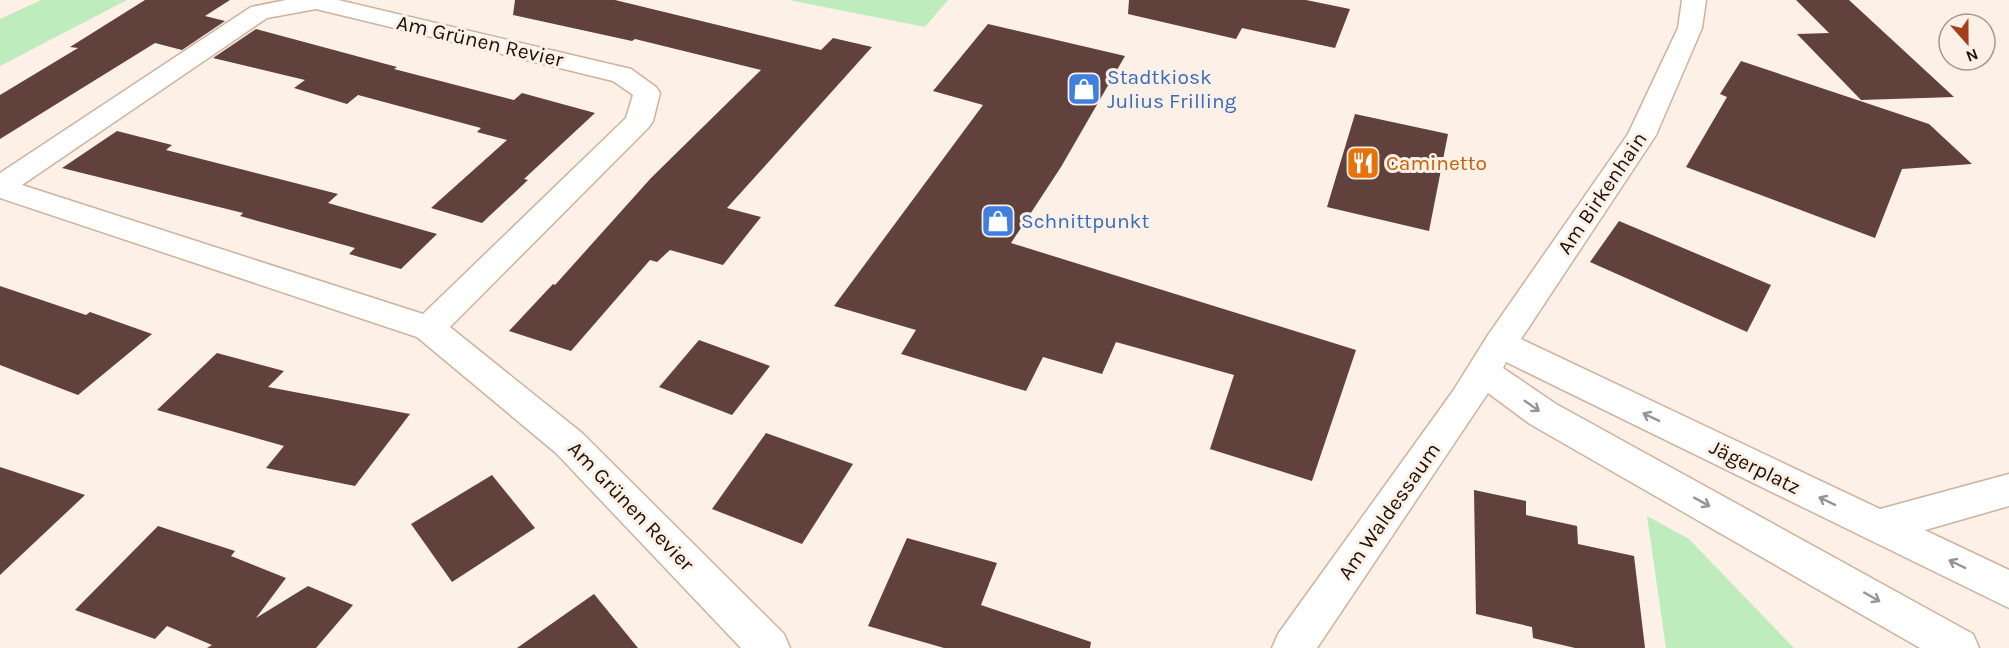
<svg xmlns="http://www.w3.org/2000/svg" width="2009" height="648" font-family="Karla,sans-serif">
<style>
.green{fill:#beecbc}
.building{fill:#61413c}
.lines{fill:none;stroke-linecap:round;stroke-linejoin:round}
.minor-casing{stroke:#cfb19c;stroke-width:3}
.secondary-casing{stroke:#cfb19c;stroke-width:3}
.minor{fill:#fff;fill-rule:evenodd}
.secondary{fill:#fff;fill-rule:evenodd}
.oneway{stroke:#999491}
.labels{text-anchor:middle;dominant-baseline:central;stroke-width:6;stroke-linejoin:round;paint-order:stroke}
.street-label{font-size:21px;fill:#1d120a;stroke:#fdf0e7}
.shop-label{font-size:21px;fill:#366cbe;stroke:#fdf0e7;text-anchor:start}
.food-label{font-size:21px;fill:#c56008;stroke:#fdf0e7;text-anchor:start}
</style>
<rect width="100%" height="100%" fill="#fdf0e7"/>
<!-- green -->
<path class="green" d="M 41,0 L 127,0 L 0,66 L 0,19 Z
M 789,0 L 948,0 L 925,27 Z
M 1647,516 L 1689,539 L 1794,648 L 1666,648 Z"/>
<!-- building -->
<path class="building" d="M 145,0 L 230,0 L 205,16 L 225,21 L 182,50 L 155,43 L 0,139 L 0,95 L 78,48 L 70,47 Z
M 515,0 L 615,0 L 821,50 L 833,38 L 872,47 L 727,208 L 761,217 L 723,265 L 670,250 L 657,262 L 650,260 L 571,351 L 509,331 L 553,284 L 555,285 L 651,178 L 761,70 L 635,39 L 632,41 L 513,15 Z
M 1129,0 L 1306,0 L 1350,9 L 1335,48 L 1242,28 L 1236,39 L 1128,14 Z
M 1796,0 L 1849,0 L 1954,97 L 1861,100 L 1797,34 L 1829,33 Z
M 988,24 L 1125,56 L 1061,167 L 1011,243 L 1356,350 L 1312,481 L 1210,449 L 1234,375 L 1116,342 L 1102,374 L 1043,357 L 1026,391 L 901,354 L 916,330 L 834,306 L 983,105 L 933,91 Z
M 256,29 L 397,67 L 394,69 L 514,100 L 522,93 L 595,113 L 524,179 L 528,180 L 482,223 L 431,208 L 507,140 L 477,132 L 481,128 L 358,95 L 347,104 L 294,88 L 305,80 L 213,58 Z
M 1741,61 L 1929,124 L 1972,164 L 1902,169 L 1875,238 L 1686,167 L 1727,97 L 1720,94 Z
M 1355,114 L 1448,134 L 1429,231 L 1327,207 Z
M 117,131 L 172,145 L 166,150 L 338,194 L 328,203 L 437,234 L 401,269 L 349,254 L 355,248 L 240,216 L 243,213 L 62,168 Z
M 1619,221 L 1771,285 L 1747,332 L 1590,262 Z
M 0,286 L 86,315 L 90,312 L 152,334 L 78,395 L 0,365 Z
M 699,340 L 770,366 L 732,415 L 659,387 Z
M 217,353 L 284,371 L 268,387 L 410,414 L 355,486 L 266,468 L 284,446 L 157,410 Z
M 766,433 L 853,464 L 802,544 L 712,509 Z
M 0,467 L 85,495 L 0,575 Z
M 492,475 L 535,528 L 452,582 L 411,524 Z
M 1474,490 L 1526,501 L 1526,515 L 1577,526 L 1578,544 L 1634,556 L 1645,648 L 1575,648 L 1533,638 L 1532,627 L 1476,614 Z
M 158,526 L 235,551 L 231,556 L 286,578 L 256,618 L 308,586 L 353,605 L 316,648 L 207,648 L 212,645 L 167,626 L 155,639 L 75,610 Z
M 907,538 L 997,563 L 981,605 L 1091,642 L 1090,648 L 944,648 L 868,626 Z
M 594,594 L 638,648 L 517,648 Z"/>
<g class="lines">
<defs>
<path id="minor" d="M 286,0 L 338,0 L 631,69 L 656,87 L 660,93 L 653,121 L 649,127 L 450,327 L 582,433 L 784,634 L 790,648 L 741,648 L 556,453 L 417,337 L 0,198 L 0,173 L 251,7 ZM 316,9 L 613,81 L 633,95 L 626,118 L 423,314 L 22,185 L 267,18 Z
M 1682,0 L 1706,0 L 1702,28 L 1656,135 L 1521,339 L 2009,570 L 2009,608 L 1506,362 L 1503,368 L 1556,404 L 1973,634 L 1979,648 L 1920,648 L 1530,424 L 1488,393 L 1317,648 L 1272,648 L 1278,634 L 1453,391 L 1488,335 L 1628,134 L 1678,28 Z"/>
<path id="secondary" d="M 2009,474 L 2009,506 L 1880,543 L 1866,538 L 1861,526 L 1866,514 L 1880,509 Z"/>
</defs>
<!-- minor casing -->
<use href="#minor" class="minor-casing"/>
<!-- secondary casing -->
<use href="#secondary" class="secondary-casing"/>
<!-- minor -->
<use href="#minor" class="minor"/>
<!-- secondary -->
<use href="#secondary" class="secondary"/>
</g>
<!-- one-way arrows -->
<defs><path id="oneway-shaft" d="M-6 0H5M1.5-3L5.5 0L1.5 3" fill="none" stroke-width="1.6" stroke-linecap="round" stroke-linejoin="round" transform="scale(1.5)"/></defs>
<g class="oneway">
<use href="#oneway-shaft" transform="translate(1532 406) rotate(35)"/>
<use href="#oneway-shaft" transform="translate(1651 417) rotate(-154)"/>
<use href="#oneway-shaft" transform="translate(1827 501) rotate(-154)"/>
<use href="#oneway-shaft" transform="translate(1702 502) rotate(29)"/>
<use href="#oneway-shaft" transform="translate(1957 564) rotate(-154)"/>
<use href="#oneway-shaft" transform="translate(1872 597) rotate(30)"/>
</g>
<!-- icons -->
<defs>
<symbol id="shop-square" viewBox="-11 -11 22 22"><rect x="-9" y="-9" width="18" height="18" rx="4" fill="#3f7fe0" stroke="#fdf0e7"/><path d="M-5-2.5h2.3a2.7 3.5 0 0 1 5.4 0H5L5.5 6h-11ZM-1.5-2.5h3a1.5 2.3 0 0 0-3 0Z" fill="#fff"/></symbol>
<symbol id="restaurant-square" viewBox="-11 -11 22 22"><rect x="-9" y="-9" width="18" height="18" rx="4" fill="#e8710a" stroke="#fdf0e7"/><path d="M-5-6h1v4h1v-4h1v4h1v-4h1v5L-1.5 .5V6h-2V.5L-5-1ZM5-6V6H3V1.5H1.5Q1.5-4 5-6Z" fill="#fff"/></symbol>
</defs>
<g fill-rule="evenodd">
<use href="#shop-square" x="1065" y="70" width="38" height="38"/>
<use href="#restaurant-square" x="1344" y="144" width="38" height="38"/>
<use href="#shop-square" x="979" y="202" width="38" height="38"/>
</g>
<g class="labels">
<!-- street labels -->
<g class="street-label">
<text transform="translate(480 41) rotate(13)">Am Grünen Revier</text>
<text transform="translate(1602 193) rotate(-56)">Am Birkenhain</text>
<text transform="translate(1755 467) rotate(26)">Jägerplatz</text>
<text transform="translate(631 506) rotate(46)">Am Grünen Revier</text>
<text transform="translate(1389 511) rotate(-55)">Am Waldessaum</text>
</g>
<!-- shop labels -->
<g class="shop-label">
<text x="1107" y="77">Stadtkiosk<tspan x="1107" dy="24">Julius Frilling</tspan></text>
<text x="1021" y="221">Schnittpunkt</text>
</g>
<!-- food labels -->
<g class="food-label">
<text x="1386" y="163">Caminetto</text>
</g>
</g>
<!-- north arrow -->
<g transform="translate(1967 42) rotate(159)"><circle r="28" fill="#fdf0e7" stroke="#a3978f" stroke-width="1.5"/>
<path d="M0-4.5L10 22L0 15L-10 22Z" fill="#a53e1b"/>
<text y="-9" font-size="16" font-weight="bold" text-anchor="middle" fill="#1d120a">N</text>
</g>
</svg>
